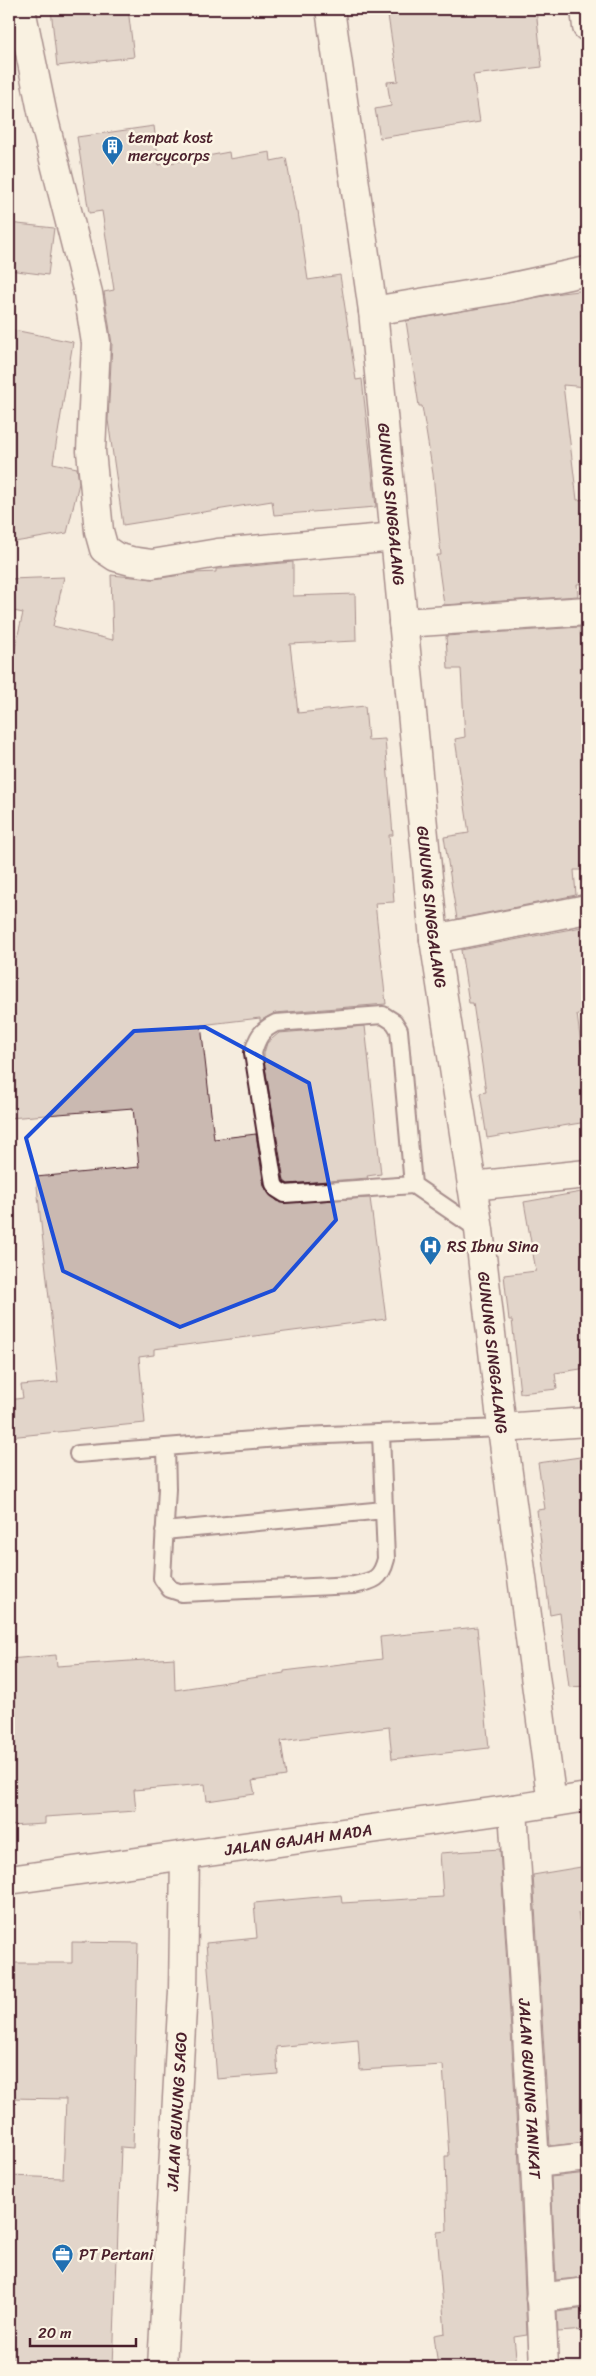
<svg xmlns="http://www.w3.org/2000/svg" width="596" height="2376" font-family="Sriracha,sans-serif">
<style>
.building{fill:#cab9b1;stroke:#4a1f2b}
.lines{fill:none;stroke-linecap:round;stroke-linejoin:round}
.service-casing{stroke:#4a1f2b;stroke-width:20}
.minor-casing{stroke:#4a1f2b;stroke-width:31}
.secondary-casing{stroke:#4a1f2b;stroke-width:31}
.service{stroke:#fcf5e5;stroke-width:16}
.minor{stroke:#fcf5e5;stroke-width:28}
.secondary{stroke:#fcf5e5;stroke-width:28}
.marked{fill:none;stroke:#1d4ed8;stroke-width:4;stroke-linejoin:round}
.labels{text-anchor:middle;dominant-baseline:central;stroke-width:5;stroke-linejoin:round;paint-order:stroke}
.poi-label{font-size:16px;fill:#4a1f2b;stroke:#fcf5e5;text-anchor:start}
.street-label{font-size:16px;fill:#4a1f2b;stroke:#fcf5e5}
</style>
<rect width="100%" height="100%" fill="#f5ecde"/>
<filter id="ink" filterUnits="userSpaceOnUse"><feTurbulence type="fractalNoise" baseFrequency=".02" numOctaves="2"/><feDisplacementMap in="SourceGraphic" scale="10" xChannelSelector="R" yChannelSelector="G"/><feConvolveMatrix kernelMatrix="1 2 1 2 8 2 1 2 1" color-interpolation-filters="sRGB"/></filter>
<g filter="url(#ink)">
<!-- building -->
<path class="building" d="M 51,9 L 128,9 L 134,57 L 57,66 Z
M 387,9 L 536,9 L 542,67 L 473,75 L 480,122 L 380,138 L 375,109 L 391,106 L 387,82 L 398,81 Z
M 154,126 L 159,165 L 229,152 L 230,159 L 270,152 L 271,161 L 286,158 L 296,212 L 298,212 L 308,280 L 340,275 L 356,380 L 362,379 L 376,507 L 274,515 L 272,501 L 123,525 L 108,420 L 112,344 L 104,292 L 114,290 L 102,211 L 89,213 L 77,137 Z
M 9,223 L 54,228 L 48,275 L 9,270 Z
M 587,290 L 587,387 L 563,385 L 577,500 L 587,499 L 587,583 L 577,584 L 578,596 L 444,605 L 437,555 L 441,555 L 433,474 L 422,406 L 419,406 L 406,321 L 561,293 Z
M 9,329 L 73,342 L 53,463 L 77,468 L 79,483 L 67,533 L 9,543 Z
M 293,562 L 293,596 L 355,594 L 356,641 L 290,644 L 298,713 L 365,706 L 368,740 L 385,739 L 393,835 L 389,835 L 394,902 L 375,903 L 386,1004 L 275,1013 L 260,1021 L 260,1018 L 201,1025 L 214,1139 L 256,1134 L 264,1186 L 269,1194 L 280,1203 L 370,1198 L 386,1319 L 154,1349 L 154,1355 L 139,1357 L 145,1423 L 9,1437 L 9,1400 L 23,1398 L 21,1385 L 58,1382 L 36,1177 L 139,1167 L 133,1108 L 9,1118 L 9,673 L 23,613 L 9,610 L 9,579 L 64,577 L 53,626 L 113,640 L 111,575 L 154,579 L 195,573 L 216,572 L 216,569 L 220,569 Z
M 580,627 L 582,673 L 587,672 L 587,870 L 574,870 L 576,895 L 457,919 L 444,837 L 469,833 L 455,739 L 465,737 L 461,669 L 448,669 L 446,636 Z
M 587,926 L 587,1013 L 577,1014 L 587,1091 L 587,1122 L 487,1138 L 480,1093 L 486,1092 L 473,1003 L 469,1003 L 461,950 Z
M 365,1026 L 381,1174 L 367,1176 L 368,1178 L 288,1184 L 284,1181 L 264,1061 L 264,1053 L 267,1043 L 279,1033 Z
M 587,1191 L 587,1368 L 555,1373 L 557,1389 L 520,1393 L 512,1320 L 509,1320 L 504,1275 L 536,1271 L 524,1202 Z
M 587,1456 L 587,1686 L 569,1687 L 560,1613 L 550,1615 L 537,1510 L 545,1509 L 538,1463 Z
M 477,1627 L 489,1748 L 392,1759 L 389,1727 L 281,1741 L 286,1776 L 252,1781 L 255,1794 L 207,1801 L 205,1784 L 134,1790 L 136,1811 L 45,1817 L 45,1824 L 9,1826 L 9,1659 L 56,1655 L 57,1666 L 174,1658 L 175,1690 L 284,1673 L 284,1671 L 382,1659 L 380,1637 Z
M 500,1849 L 519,2164 L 527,2335 L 514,2337 L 517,2367 L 438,2367 L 434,2335 L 445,2333 L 437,2232 L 447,2231 L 445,2156 L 449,2156 L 443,2065 L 360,2070 L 358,2039 L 276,2047 L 278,2074 L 217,2079 L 206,1943 L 257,1938 L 254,1903 L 341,1895 L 342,1903 L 443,1897 L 440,1853 Z
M 587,1866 L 587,1912 L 578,1913 L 587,1967 L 587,2024 L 583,2024 L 587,2066 L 587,2142 L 550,2146 L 533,1875 Z
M 72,1942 L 138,1943 L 133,2148 L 121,2147 L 113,2367 L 9,2367 L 9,2176 L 63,2178 L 66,2099 L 9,2098 L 9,1963 L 72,1963 Z
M 587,2173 L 587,2277 L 556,2280 L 551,2177 Z
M 587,2308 L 587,2330 L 558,2332 L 557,2312 Z"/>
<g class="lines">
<defs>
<path id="service" d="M 413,1185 L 399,1030 L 394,1022 L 383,1015 L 276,1023 C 261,1030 257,1038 253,1053 L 274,1184 L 277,1189 L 285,1194 L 413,1185 L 479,1230
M 166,1447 L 167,1489 L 162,1578 L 170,1589 L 182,1593 L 354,1585 C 374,1581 381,1579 386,1559 L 381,1434
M 78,1454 L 303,1436 L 502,1428
M 164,1531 L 384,1510"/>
<g id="minor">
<path d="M 21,9 L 43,116 L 88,293 L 96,343 L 91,451 L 99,531 L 104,549 L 116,557 L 131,561 L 152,564 L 218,553 L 396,537"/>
<path id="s1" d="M 330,9 L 373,311 L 434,939 L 479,1230 L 502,1428 L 552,1803"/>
<path d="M 585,9 L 587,27"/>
<path d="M 373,311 L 503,289 L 587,271"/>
<path d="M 403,623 L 587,611"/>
<path d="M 434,939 L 587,909"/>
<path d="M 472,1186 L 587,1174"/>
<path d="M 502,1428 L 587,1422"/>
<path id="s2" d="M 513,1809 L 535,2163 L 544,2367"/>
<path d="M 535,2163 L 587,2157"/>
<path d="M 540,2298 L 587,2292"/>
<path id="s3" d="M 162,2367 L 183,1991 L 185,1856"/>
</g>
<g id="secondary">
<path id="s4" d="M 9,1880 L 513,1809 L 587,1797"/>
</g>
</defs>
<!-- service casing -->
<use href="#service" class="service-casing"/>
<!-- minor casing -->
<use href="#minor" class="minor-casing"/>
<!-- secondary casing -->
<use href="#secondary" class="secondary-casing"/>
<!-- service -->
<use href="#service" class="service"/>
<!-- minor -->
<use href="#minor" class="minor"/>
<!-- secondary -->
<use href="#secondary" class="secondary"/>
</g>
</g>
<!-- marked area -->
<path d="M0 0H596V2376H0ZM 205,1027 L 309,1083 L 336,1220 L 274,1290 L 180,1327 L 63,1271 L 26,1138 L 134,1031 Z" fill="#f5ecde" fill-opacity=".55" fill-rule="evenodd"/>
<path class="marked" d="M 205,1027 L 309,1083 L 336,1220 L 274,1290 L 180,1327 L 63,1271 L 26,1138 L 134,1031 Z"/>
<!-- icons -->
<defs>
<symbol id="building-pin" viewBox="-11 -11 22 30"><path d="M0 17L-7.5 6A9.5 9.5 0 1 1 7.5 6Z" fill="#1f6fb2" stroke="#fcf5e5"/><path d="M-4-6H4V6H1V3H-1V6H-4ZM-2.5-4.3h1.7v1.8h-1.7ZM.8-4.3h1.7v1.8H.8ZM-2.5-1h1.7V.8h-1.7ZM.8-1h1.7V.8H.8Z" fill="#fff"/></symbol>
<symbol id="hospital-pin" viewBox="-11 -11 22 30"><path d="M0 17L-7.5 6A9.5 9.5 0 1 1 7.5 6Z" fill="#1f6fb2" stroke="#fcf5e5"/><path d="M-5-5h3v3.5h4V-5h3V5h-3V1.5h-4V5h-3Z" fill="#fff"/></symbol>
<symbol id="office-pin" viewBox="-11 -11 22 30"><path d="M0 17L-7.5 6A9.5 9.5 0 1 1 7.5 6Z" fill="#1f6fb2" stroke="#fcf5e5"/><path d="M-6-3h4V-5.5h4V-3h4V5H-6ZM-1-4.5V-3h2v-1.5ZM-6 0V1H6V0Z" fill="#fff"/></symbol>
</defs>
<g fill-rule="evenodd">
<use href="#building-pin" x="100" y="134" width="25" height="34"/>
<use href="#hospital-pin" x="418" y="1234" width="25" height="34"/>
<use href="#office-pin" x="50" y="2242" width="25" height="34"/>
</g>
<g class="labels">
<!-- poi labels -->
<g class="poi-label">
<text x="128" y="137">tempat kost<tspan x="128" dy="18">mercycorps</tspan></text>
<text x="447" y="1246">RS Ibnu Sina</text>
<text x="79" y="2254">PT Pertani</text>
</g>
<!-- street labels -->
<g class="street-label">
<text stroke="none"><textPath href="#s1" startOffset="499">GUNUNG SINGGALANG</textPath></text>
<text stroke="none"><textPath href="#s1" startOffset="904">GUNUNG SINGGALANG</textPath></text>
<text stroke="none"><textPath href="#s1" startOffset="1354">GUNUNG SINGGALANG</textPath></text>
<text stroke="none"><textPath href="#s4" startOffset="292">JALAN GAJAH MADA</textPath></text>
<text stroke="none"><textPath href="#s2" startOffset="280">JALAN GUNUNG TANIKAT</textPath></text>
<text stroke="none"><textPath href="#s3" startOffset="256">JALAN GUNUNG SAGO</textPath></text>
</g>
</g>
<!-- margin -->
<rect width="596" height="2376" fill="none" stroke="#fcf5e5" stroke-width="30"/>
<rect x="15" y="15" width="566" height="2346" fill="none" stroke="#4a1f2b" stroke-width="2" filter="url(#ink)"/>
<!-- scale -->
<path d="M30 2338v8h106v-8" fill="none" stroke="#4a1f2b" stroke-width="2.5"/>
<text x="38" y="2338" font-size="15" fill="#4a1f2b" stroke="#fcf5e5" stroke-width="4" paint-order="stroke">20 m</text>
</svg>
